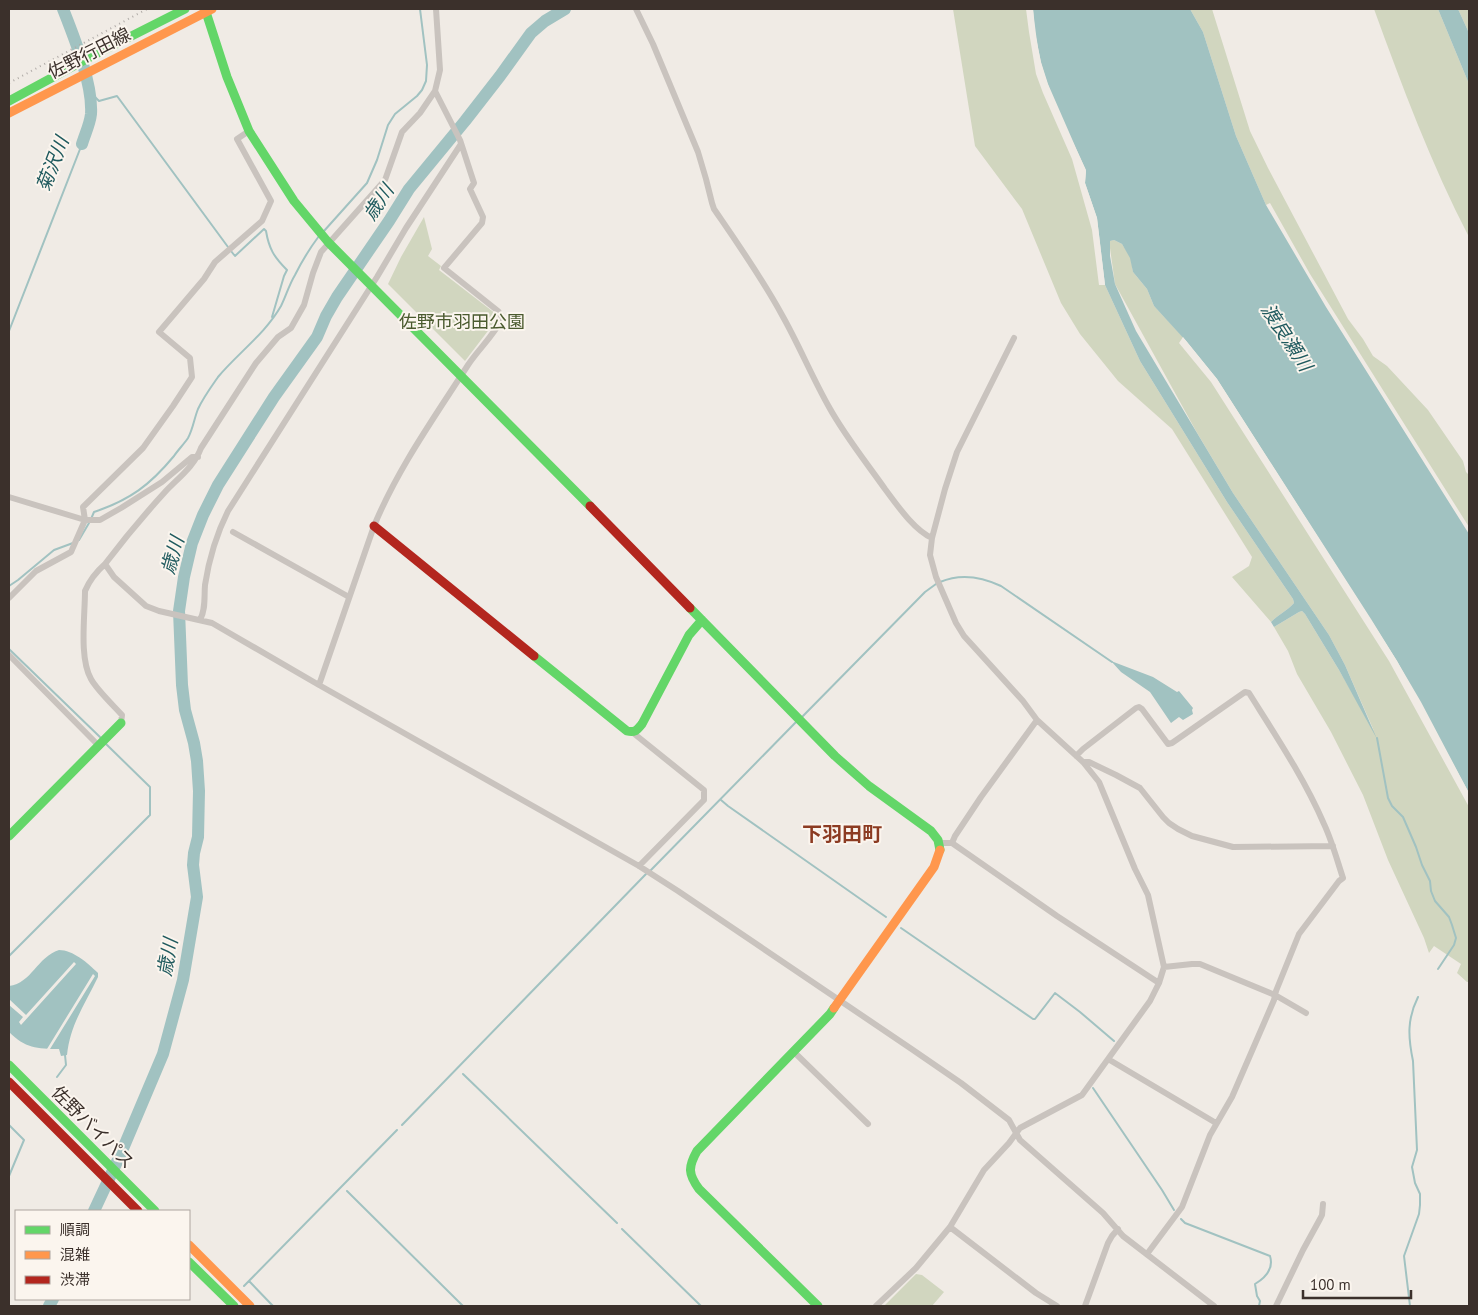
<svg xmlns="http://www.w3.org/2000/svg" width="1478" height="1315" font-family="'PT Sans','Noto Sans JP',sans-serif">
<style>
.green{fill:#d1d6bf}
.water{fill:#a1c2c1}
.pier{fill:#f0ebe5}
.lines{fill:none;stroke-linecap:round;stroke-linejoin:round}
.stream{stroke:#a1c2c1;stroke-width:2}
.river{stroke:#a1c2c1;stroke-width:12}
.street{stroke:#c9c3be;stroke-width:6}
.fast{stroke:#63d668;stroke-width:9}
.slow{stroke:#ff974d;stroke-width:9}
.jam{stroke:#b3261e;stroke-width:9}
.rail{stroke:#b1aca8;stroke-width:2;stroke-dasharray:1 4;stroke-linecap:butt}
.labels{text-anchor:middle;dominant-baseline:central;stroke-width:4;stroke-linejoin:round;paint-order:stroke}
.street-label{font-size:18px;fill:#3b302b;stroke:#fbf5ee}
.park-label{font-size:18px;fill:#4a5a2e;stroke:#fbf5ee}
.water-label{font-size:19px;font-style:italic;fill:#1f5a5e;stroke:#fbf5ee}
.quarter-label{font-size:20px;font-weight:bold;fill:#8c3b22;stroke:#fbf5ee}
</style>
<rect width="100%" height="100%" fill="#f0ebe5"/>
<!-- green -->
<path class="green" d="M 953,9 L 1026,9 L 1029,32 L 1036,74 L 1043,93 L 1072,159 L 1092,230 L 1099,285 L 1105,285 L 1140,361 L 1227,502 L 1293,599 L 1294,603 C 1288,610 1278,615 1271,622 L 1232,577 L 1249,566 L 1252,557 L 1172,429 L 1118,381 L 1080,334 L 1061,303 L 1022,209 L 975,146 Z
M 1190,9 L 1212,9 L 1250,131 L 1268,168 L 1348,319 L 1363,339 L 1373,356 L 1387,366 L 1428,410 L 1463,461 L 1466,472 L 1469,475 L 1469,527 L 1310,274 L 1270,203 L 1266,205 L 1236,136 L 1203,32 Z
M 1374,9 L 1438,9 L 1469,84 L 1469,237 C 1431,164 1402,86 1374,9 Z
M 1458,9 L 1469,9 L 1469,33 Z
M 424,217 L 432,249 L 428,256 L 441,266 L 439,270 L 496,314 L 497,319 L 465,361 L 388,284 L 401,257 Z
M 1114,240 L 1122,244 L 1131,258 L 1133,272 L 1147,289 L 1154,306 L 1183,337 L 1179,343 L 1211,382 L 1389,661 L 1469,807 L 1469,982 L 1467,982 L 1457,973 L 1461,964 L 1434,946 L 1429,953 L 1424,938 L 1388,860 L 1363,795 L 1331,732 L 1297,674 L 1288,651 L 1274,627 L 1299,612 L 1302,611 L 1305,614 L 1339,670 L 1374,731 L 1345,665 L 1329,635 L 1233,493 L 1196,431 L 1115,284 L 1109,241 Z
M 916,1274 L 922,1275 L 944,1292 L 932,1306 L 884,1306 Z"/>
<!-- water -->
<path class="water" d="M 1033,9 L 1190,9 L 1203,32 L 1236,136 L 1266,205 L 1326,307 L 1469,534 L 1469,793 L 1397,661 L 1217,379 L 1187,342 L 1154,306 L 1147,289 L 1133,272 L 1130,258 L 1122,244 L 1114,240 L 1110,241 L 1110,256 L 1115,284 L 1136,331 L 1233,493 L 1329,635 L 1345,665 L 1377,739 L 1339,670 L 1305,614 L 1302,611 L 1299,612 L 1274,627 L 1271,622 C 1278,615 1288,610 1294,603 L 1293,599 L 1227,502 L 1140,361 L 1105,285 L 1097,218 L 1085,183 L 1086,170 C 1070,135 1051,100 1041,63 C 1037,45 1035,27 1033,9 Z
M 1438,9 L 1458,9 L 1469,33 L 1469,84 Z
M 1111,661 L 1153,677 L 1177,692 L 1179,691 L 1193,708 L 1192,710 L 1193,714 L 1183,720 L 1179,717 L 1171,723 L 1150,692 L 1121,672 Z
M 59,950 C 73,950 88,963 98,973 L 98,977 C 85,1004 70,1025 67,1055 L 61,1056 L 59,1049 C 37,1049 25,1048 9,1032 L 9,986 C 32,983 37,957 59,950 Z"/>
<!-- pier -->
<path class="pier" d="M 1030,9 L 1033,9 L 1035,33 L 1041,62 L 1048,84 L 1086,171 L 1085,183 L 1097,218 L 1105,285 L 1102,285 L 1095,219 L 1082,183 L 1084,171 L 1045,85 L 1039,63 L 1033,34 Z
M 1183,337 L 1217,379 L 1371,619 L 1397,661 L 1421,702 L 1469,793 L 1469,796 L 1467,794 L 1395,662 L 1369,620 L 1215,380 L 1182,339 Z
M 74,962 L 76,964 L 21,1025 L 19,1022 L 23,1017 L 9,1005 L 9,999 L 26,1015 Z
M 93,974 L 95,976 L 50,1049 L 47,1049 Z"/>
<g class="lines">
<!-- stream -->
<path class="stream" d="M 90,92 L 99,101 L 117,96 L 228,247
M 324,231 L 367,183 L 377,160 L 388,125 L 395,114 L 417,96 L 422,90 L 426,81 L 427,65 L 420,9
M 231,251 L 235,256 L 264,229 L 266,231 C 269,249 274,257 287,270 L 284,276 L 272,317
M 9,331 L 82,144
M 91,519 L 94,512 C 130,500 150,485 174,456 C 178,450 184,444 188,438 C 193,429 194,419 198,409 C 203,398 211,387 218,377 C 238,353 265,334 281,306 C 286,296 289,285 295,275 C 302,261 310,248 319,236
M 79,540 L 89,523
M 940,582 C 961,573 982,577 1001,586 L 1112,662
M 9,586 L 18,580 L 54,550 L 73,543
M 9,649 L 102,739
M 801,718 L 925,592 L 936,584
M 1377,738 L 1388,798 L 1392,806 L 1403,817 L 1416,847 L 1422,865 L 1430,881 L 1431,891 L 1435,901 L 1449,917 L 1452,925 L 1456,938 L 1454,945 L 1438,969
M 721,800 L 728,806 L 886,917
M 650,871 L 797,721
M 901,928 L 1033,1019 L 1035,1019 L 1055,993 L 1080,1012 L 1114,1041
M 9,956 L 150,815 L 150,787 L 105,743
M 463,1074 L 617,1223
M 57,1077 L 66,1065 L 65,1055
M 1093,1088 L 1162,1190 L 1174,1210
M 9,1125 L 24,1140 L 9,1176
M 402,1125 L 646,874
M 347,1191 L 463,1306
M 1181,1219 L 1185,1223 L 1270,1256 C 1274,1269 1265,1278 1255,1284 L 1257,1296 L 1260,1301 L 1259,1306
M 622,1229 L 701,1306
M 249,1281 L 273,1306
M 244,1286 L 397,1130
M 1410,1306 L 1404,1256 L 1419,1214 L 1420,1205 L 1420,1194 L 1415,1183 L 1412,1167 L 1417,1150 L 1413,1061 C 1408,1037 1407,1019 1418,997"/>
<!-- river -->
<path class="river" d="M 63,9 C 74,37 93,84 91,114 C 90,124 85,134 82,144
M 94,1211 L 122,1151 L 163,1054 L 183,980 L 197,897 L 193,865 L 194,853 L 198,837 L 199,791 L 197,761 L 194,743 L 185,710 L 182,685 L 179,611 L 184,577 L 192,543 L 203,515 L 218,485 L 274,397 L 317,337 L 326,316 L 337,297 L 389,221 L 409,189 L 465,121 L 500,76 L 531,33 L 545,21 L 565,9
M 49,1306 L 53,1299"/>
<!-- street -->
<path class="street" d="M 636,9 L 653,44 L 698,152 L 706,179 L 712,203 L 714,209 C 738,244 762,278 782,315 C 799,345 812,377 829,407 C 845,436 866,462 885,489 C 897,505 914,530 932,538
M 435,91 L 460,140 L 474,183 L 470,189 L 483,217 L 482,223 L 444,268 L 498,311 L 502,317 L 502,319 C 493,336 478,350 468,365 C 434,418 398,468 374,526 L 319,685 L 639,866 L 678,891 L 913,1050 L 961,1083 L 1009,1120 L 1020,1140 L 1103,1213 L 1123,1236 L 1214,1306
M 198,457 L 192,457 L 162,482 L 121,508 L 100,520 L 85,520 L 83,507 L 143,448 L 173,406 L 192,377 L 190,358 L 159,332 L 204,279 L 215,262 L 262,221 L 271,201 L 237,139 L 249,131
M 9,497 L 85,520 L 71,552 L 36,571 L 9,598
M 233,532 L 349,597
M 105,564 C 96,572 90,579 85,591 C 85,616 79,658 91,679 C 97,690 113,705 122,715 L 121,723
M 200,620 C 206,609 204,597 205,585 C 209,559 216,535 228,511 L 377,277 L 406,228 L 461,144
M 9,655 L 99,746
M 319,685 L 212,623 L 159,611 L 146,606 L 114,577 L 105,564 C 124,539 144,515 165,492 C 178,478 194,467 201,448 L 256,363 L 278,337 L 291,328 L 304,305 L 313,273 L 321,252 L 385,180 L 402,132 L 420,113 L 435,91 L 440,70 L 436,9
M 632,732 L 704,790 L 704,800 L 639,866
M 1076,756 L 1083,749 L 1136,708 L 1139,707 L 1142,709 L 1168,744 L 1172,743 L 1245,692 L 1249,693 C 1276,736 1304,778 1324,824 C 1332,841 1337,860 1343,878 L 1339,881 L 1299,934 L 1276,991 L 1274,1000 L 1232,1097 L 1210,1135 L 1182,1207 L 1147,1254
M 1083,762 L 1089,762 L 1116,775 L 1140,788 L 1163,817 L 1169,823 L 1178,829 L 1192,836 L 1233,847 L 1333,846
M 940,843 L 952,843 L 1057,916 L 1159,983
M 952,843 L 955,836 L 981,797 L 1037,720
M 1164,967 L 1192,964 L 1200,964 L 1275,995 L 1306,1013
M 794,1052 L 868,1124
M 1108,1059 L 1216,1123
M 950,1227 L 1036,1293 L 1057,1306
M 876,1306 L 916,1268 L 950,1227 L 984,1170 L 1009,1143 L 1020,1128 L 1082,1095 L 1150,1001 L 1159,983 L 1164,967 L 1148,895 L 1135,869 L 1099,782 L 1083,762 L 1037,720 L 1023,701 L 964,636 L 956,623 L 936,577 L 930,555 L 932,538 L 945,489 L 957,452 L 1014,338
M 1085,1306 L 1108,1243 L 1112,1236 L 1118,1229
M 1276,1306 L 1303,1250 L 1320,1219 L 1322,1215 L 1323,1204"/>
<!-- fast -->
<path class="fast" d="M 205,9 L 227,77 L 249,131 L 294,201 L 328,242 L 590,506
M 9,101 L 92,56 L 185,9
M 690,608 L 835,756 L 869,786 L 931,831 L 938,840 L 940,850
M 534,656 L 627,731 C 635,733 637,730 642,724 L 689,635 L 702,620
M 9,836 L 121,723
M 9,1065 L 155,1211
M 189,1262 L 234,1306
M 818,1306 L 699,1189 C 688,1174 688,1167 697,1151 L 830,1014 L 834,1008"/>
<!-- slow -->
<path class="slow" d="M 9,113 L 212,9
M 834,1008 L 934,867 L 940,850
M 189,1245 L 250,1306"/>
<!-- jam -->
<path class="jam" d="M 590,506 L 690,608
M 374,526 L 534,656
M 9,1082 L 138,1211"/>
<!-- rail -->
<path class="rail" d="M 9,83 L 147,9"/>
</g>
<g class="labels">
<!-- street labels -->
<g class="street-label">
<text transform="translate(89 53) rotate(-27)">佐野行田線</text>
<text transform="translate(93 1127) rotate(45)">佐野バイパス</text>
</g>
<!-- park labels -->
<g class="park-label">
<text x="462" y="321">佐野市羽田公園</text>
</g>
<!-- water labels -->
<g class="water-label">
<text transform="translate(52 164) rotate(-69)">菊沢川</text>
<text transform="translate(378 202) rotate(-56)">歳川</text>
<text transform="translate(1287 337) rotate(57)">渡良瀬川</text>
<text transform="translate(172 555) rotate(-74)">歳川</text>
<text transform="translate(167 957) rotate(-80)">歳川</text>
</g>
<!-- quarter labels -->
<g class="quarter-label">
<text x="842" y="834">下羽田町</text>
</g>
</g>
<!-- border -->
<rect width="1478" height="1315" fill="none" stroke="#3b302b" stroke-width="20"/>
<!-- legend -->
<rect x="15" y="1210" width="175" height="90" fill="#fbf5ee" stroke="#aea6a0"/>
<rect x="25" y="1226" width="25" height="8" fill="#63d668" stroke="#aea6a0"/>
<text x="60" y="1235" font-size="15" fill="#3b302b">順調</text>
<rect x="25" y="1251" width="25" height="8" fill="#ff974d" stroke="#aea6a0"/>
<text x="60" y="1260" font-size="15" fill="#3b302b">混雑</text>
<rect x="25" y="1276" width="25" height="8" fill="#b3261e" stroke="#aea6a0"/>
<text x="60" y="1285" font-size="15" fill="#3b302b">渋滞</text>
<!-- scale -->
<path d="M1303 1290v8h108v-8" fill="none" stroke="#3b302b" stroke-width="2.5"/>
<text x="1310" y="1290" font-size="15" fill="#3b302b" stroke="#fbf5ee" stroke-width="4" paint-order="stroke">100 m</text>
</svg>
